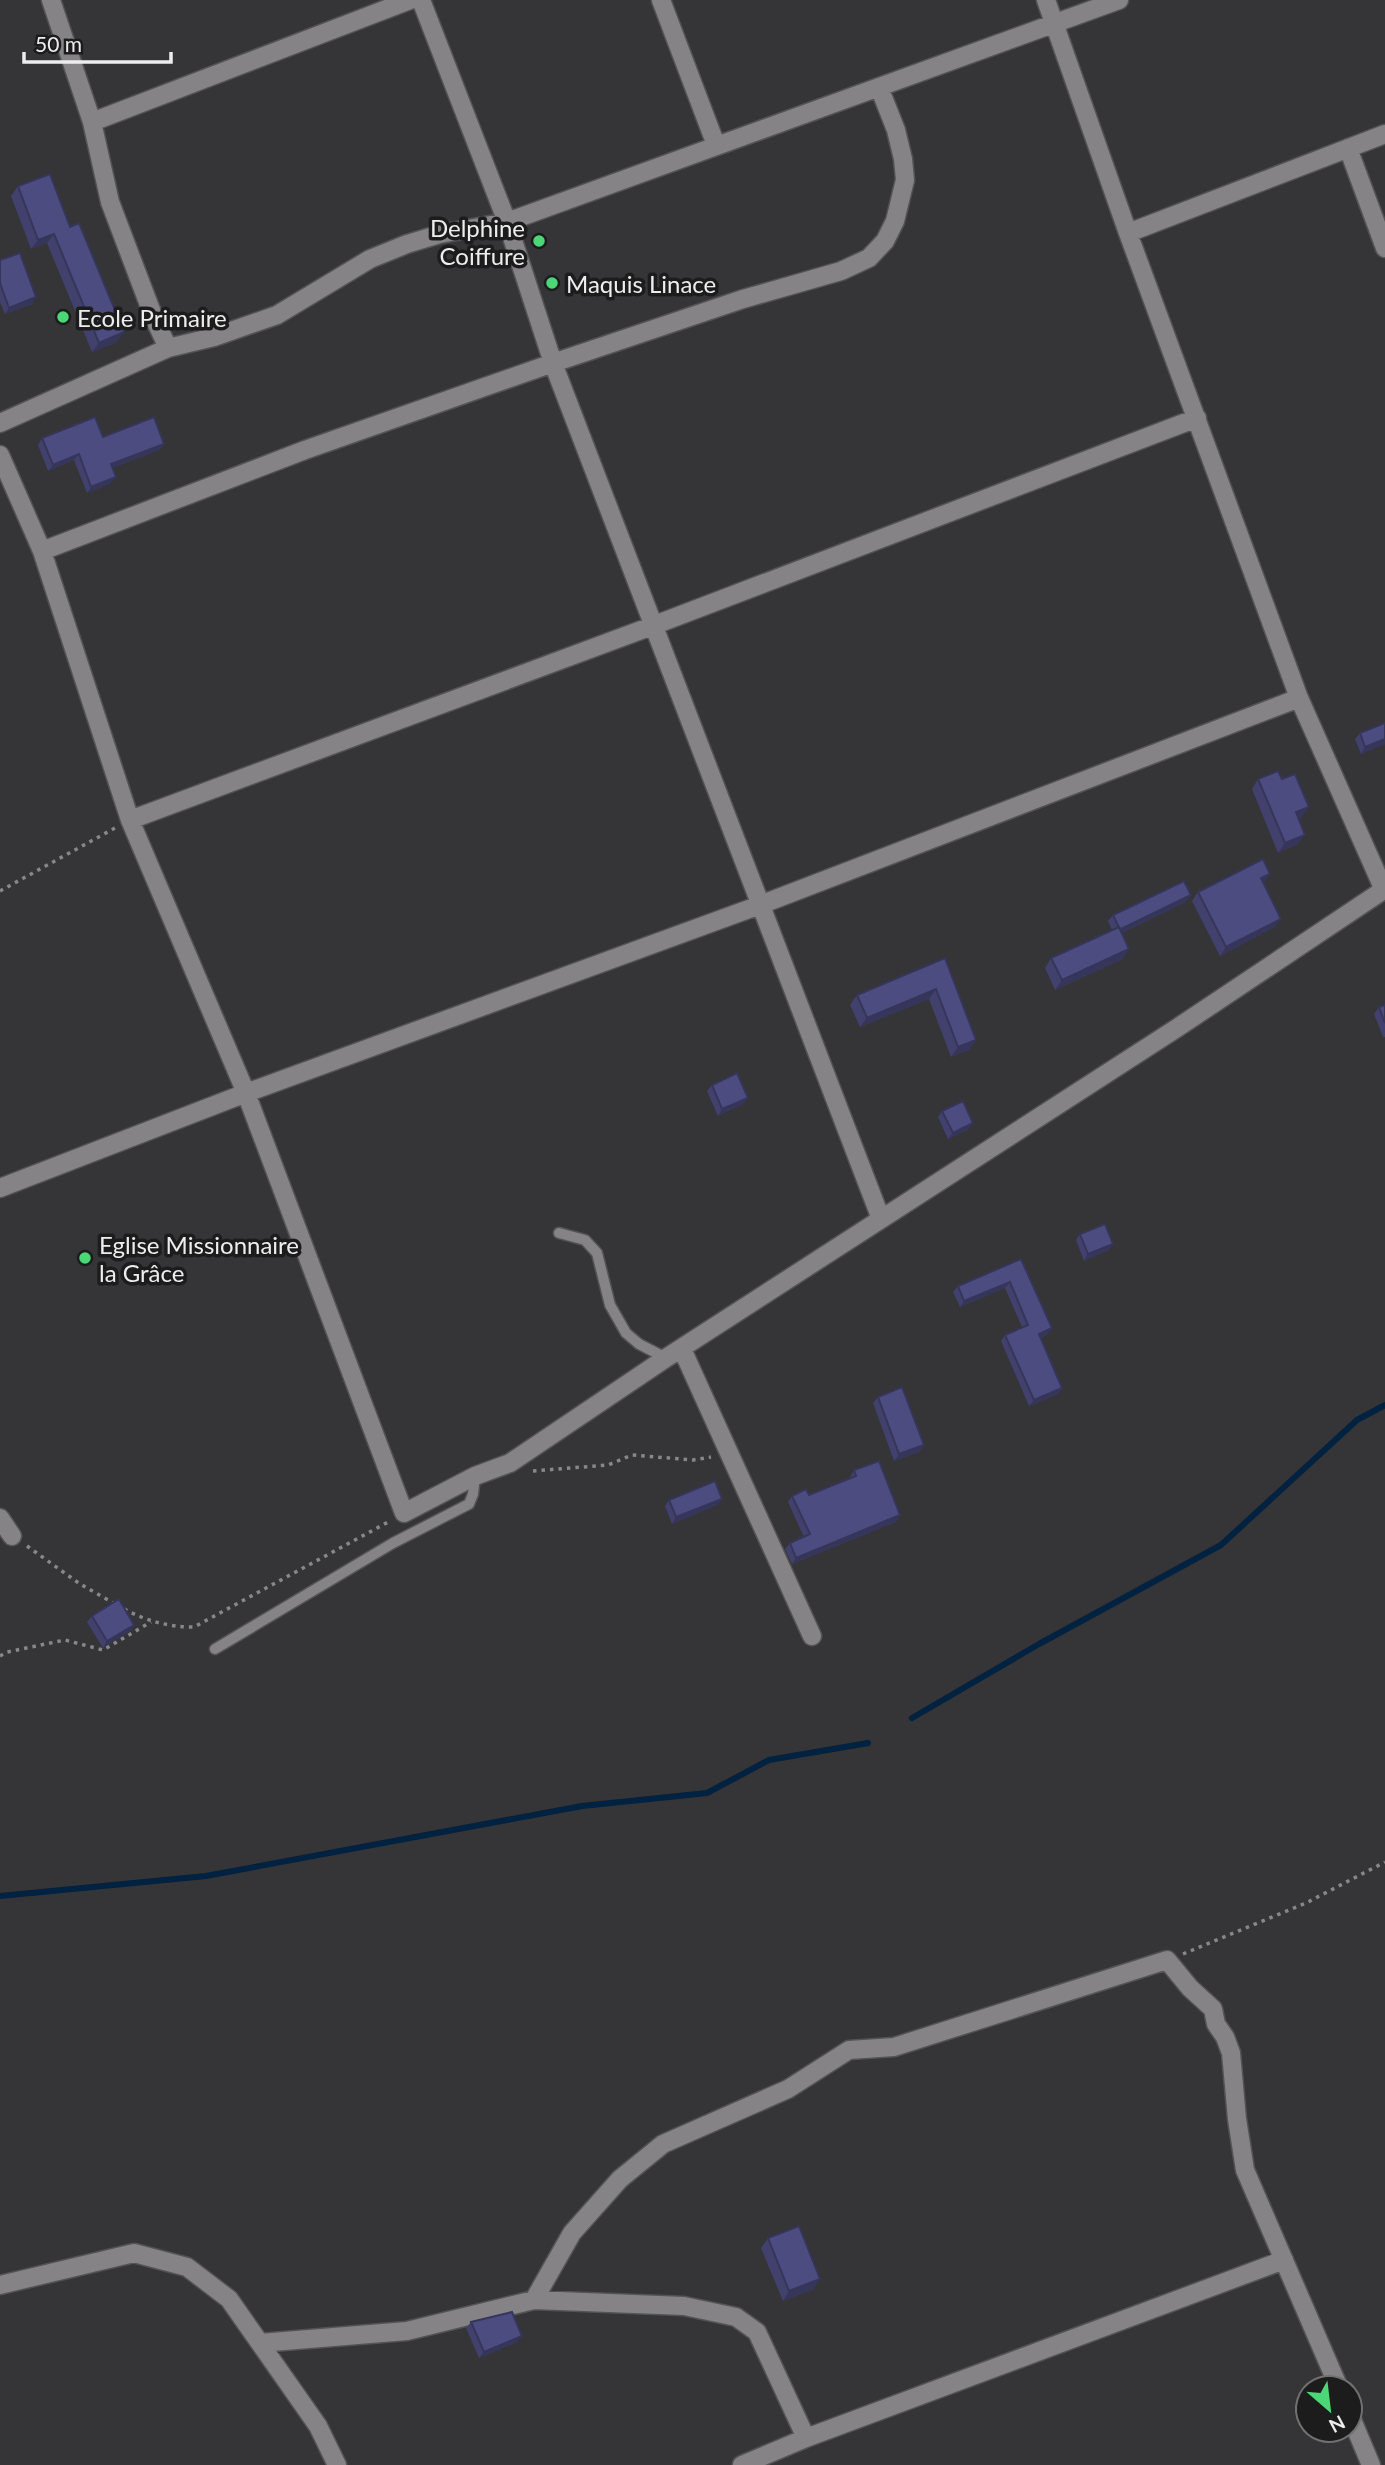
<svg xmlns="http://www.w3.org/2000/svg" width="1385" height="2465" font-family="Lato,sans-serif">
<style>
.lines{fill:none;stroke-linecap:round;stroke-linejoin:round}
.stream{stroke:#012240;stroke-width:6}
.lane-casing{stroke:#535254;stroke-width:13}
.street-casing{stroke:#535254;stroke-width:21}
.path{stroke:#888789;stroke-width:3.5;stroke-dasharray:3.5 5;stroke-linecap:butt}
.lane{stroke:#858385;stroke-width:10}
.street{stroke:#858385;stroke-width:18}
.wall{fill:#42416e}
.shaded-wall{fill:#36355a}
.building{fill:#4d4c80;stroke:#36355a;stroke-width:2}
.poi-dot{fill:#4bd677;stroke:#1d1c1d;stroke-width:2.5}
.labels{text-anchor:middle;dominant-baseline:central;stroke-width:7;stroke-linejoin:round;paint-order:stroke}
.poi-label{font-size:24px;fill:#eeedee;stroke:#1d1c1d;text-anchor:start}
</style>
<rect width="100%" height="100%" fill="#353436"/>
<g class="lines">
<!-- stream -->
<path class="stream" d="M 912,1718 L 1039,1644 L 1221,1545 L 1357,1420 L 1385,1405
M 0,1896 L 206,1876 L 582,1806 L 707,1793 L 769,1760 L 868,1743"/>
<defs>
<path id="lane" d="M 559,1233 L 585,1240 L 597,1253 L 610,1305 L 626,1333 L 639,1344 L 666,1358
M 215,1649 L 393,1543 L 469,1504 L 473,1494 L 475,1476"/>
<path id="street" d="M 51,0 L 92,122 L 110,202 L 154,318 L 168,348
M 421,0 L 507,222 L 553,363 L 881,1219
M 661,0 L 716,145
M 1046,0 L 1128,233 L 1299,698 L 1384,890
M 92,122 L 410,0
M 1348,148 L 1385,248
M 1128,233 L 1385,134
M 0,423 L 168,348 L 214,337 L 277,315 L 370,259 L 407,244 L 440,234 L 507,222 L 1119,0
M 0,455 L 42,551 L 130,820 L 246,1093 L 404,1513 L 475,1476 L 510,1463 L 666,1358 L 1177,1028 L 1385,889
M 42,551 L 305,450 L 553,363 L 743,299 L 841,271 L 869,258 L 885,241 L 895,221 L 905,180 L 903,159 L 896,130 L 879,87
M 130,820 L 652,626 L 1197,418
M 0,1188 L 246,1093 L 760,905 L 1299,698
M 682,1349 L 812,1636
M 0,1518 L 12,1536
M 0,2285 L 134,2253 L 187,2267 L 229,2299 L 318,2426 L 337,2465
M 534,2300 L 572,2233 L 620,2179 L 663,2144 L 788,2089 L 849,2050 L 894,2047 L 1167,1960 L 1190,1988 L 1213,2009 L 1216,2024 L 1225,2037 L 1231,2053 L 1237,2119 L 1245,2170 L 1339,2388
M 260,2343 L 407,2331 L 534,2300 L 684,2306 L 736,2317 L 757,2332 L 806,2438
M 1350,2415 L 1371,2465
M 742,2465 L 806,2438 L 1284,2260"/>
</defs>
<!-- lane casing -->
<use href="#lane" class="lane-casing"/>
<!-- street casing -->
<use href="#street" class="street-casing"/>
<!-- path -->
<path class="path" d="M 0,891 L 115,828
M 533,1471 L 608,1465 L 632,1455 L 693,1460 L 711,1457
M 27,1546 L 80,1584 L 117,1605
M 124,1609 C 147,1621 168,1627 194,1627 L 390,1521
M 0,1656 L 7,1652 L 65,1640 L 103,1650 L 151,1622
M 1183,1954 L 1306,1903 L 1385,1862"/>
<!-- lane -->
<use href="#lane" class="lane"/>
<!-- street -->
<use href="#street" class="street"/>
</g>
<!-- wall -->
<path class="wall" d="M 18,186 L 70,227 L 117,342 L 92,352 L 47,243 L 31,249 L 11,196 Z
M 0,260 L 32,304 L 5,314 L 0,302 Z
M 103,437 L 164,444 L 159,450 L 112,468 L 111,483 L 87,493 L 74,460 L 48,471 L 38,445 L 42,438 Z
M 1385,723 L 1385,744 L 1361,754 L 1355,739 L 1360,733 Z
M 1258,779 L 1282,779 L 1302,817 L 1298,818 L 1298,844 L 1278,853 L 1252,789 Z
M 1270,874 L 1263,883 L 1275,927 L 1220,956 L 1192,901 L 1198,892 Z
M 1186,902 L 1122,933 L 1123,959 L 1055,990 L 1045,968 L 1051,958 L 1112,930 L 1108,921 L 1113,915 Z
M 945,958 L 976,1040 L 969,1050 L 951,1057 L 929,999 L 860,1027 L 850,1005 L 857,995 Z
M 1385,1005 L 1385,1037 L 1383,1037 L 1374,1014 L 1379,1007 Z
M 712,1085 L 748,1098 L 743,1104 L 718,1116 L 707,1091 Z
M 942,1111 L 968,1130 L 948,1139 L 938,1117 Z
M 1080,1234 L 1109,1250 L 1084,1261 L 1076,1240 Z
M 1021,1259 L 1048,1334 L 1041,1338 L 1062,1388 L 1058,1394 L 1029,1406 L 1001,1341 L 1005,1335 L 1022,1327 L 1005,1288 L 960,1307 L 953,1292 L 958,1286 Z
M 878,1397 L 924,1445 L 919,1452 L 894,1461 L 873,1403 Z
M 854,1470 L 900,1515 L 896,1522 L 792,1564 L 785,1549 L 790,1543 L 804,1537 L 788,1502 L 792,1496 L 809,1495 L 851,1479 L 850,1477 Z
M 722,1499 L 717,1505 L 672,1524 L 665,1506 L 669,1500 Z
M 92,1616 L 134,1625 L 130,1631 L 103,1648 L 87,1622 Z
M 768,2238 L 814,2289 L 783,2301 L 761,2248 Z
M 471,2322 L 517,2342 L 479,2358 L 466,2328 Z"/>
<!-- shaded-wall -->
<path class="shaded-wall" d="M 54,234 L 47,243 L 31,249 L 38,240 Z
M 36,297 L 32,304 L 5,314 L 9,308 Z
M 124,332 L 117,342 L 92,352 L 99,343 Z
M 164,444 L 159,450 L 106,470 L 111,464 Z
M 79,454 L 74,460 L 48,471 L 53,465 Z
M 116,477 L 111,483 L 87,493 L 91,487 Z
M 1385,739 L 1385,744 L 1361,754 L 1365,747 Z
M 1309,807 L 1302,817 L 1289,822 L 1296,812 Z
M 1305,835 L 1298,844 L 1278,853 L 1285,843 Z
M 1270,874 L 1264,882 L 1255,887 L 1261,878 Z
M 1191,895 L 1186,902 L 1115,936 L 1120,930 Z
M 1281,919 L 1275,927 L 1220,956 L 1226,947 Z
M 1129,949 L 1123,959 L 1055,990 L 1062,980 Z
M 936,989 L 929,999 L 860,1027 L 867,1018 Z
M 976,1040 L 969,1050 L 951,1057 L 958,1047 Z
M 748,1098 L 743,1104 L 718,1116 L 722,1109 Z
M 973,1123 L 968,1130 L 948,1139 L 953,1133 Z
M 1113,1244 L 1109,1250 L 1084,1261 L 1088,1254 Z
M 1010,1282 L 1005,1288 L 960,1307 L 964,1301 Z
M 1052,1328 L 1048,1334 L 1035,1340 L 1039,1334 Z
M 1062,1388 L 1058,1394 L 1029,1406 L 1034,1400 Z
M 924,1445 L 919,1452 L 894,1461 L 899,1454 Z
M 722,1499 L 717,1505 L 672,1524 L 676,1517 Z
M 900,1515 L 896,1522 L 792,1564 L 796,1558 Z
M 134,1625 L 130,1631 L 103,1648 L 107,1641 Z
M 820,2279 L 814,2289 L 783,2301 L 789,2291 Z
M 522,2336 L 517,2342 L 479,2358 L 484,2352 Z"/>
<!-- building -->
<path class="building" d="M 50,174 L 70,227 L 79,223 L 124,332 L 99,343 L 54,234 L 38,240 L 18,186 Z
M 20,253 L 36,297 L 9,308 L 0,283 L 0,260 Z
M 95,417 L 103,437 L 154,417 L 164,444 L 111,464 L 116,477 L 91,487 L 79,454 L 53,465 L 42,438 Z
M 1385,723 L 1385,739 L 1365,747 L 1360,733 Z
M 1278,771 L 1282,779 L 1295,774 L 1309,807 L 1296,812 L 1305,835 L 1285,843 L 1258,779 Z
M 1263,859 L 1270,874 L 1261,878 L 1281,919 L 1226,947 L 1198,892 Z
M 1184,881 L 1191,895 L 1121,929 L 1119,927 L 1119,928 L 1113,915 Z
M 1119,927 L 1129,949 L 1062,980 L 1051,958 Z
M 945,958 L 976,1040 L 958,1047 L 936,989 L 867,1018 L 857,995 Z
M 1385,1005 L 1385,1023 L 1379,1007 Z
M 737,1073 L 748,1098 L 722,1109 L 712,1085 Z
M 963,1101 L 973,1123 L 953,1133 L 942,1111 Z
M 1105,1224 L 1113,1244 L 1088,1254 L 1080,1234 Z
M 1021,1259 L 1052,1328 L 1039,1334 L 1062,1388 L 1034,1400 L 1005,1335 L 1028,1325 L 1010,1282 L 964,1301 L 958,1286 Z
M 902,1387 L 924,1445 L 899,1454 L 878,1397 Z
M 879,1461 L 900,1515 L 796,1558 L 790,1543 L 810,1534 L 792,1496 L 806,1489 L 809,1495 L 856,1476 L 854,1470 Z
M 715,1481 L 722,1499 L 676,1517 L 669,1500 Z
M 119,1599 L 134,1625 L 107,1641 L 92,1616 Z
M 799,2226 L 820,2279 L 789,2291 L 768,2238 Z
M 512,2312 L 522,2336 L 484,2352 L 471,2322 Z"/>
<!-- markers -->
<g class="poi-dot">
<circle cx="539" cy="241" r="7"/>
<circle cx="552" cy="283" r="7"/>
<circle cx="63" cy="317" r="7"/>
<circle cx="85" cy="1258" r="7"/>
</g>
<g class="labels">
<!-- poi labels -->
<g class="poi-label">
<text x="525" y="227" text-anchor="end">Delphine<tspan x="525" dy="28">Coiffure</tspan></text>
<text x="566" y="283">Maquis Linace</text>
<text x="77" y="317">Ecole Primaire</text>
<text x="99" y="1244">Eglise Missionnaire<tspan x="99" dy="28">la Grâce</tspan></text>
</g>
</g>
<!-- north arrow -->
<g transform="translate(1329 2409) rotate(152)"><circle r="33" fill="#1d1c1d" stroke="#717071" stroke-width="2"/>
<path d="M0-5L12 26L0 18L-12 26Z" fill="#4bd677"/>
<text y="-10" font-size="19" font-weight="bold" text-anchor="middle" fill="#eeedee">N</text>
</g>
<!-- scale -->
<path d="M24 52v10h147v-10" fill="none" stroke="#eeedee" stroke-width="3.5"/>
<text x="35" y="52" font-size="21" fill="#eeedee" stroke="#1d1c1d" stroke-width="5" paint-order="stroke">50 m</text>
</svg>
